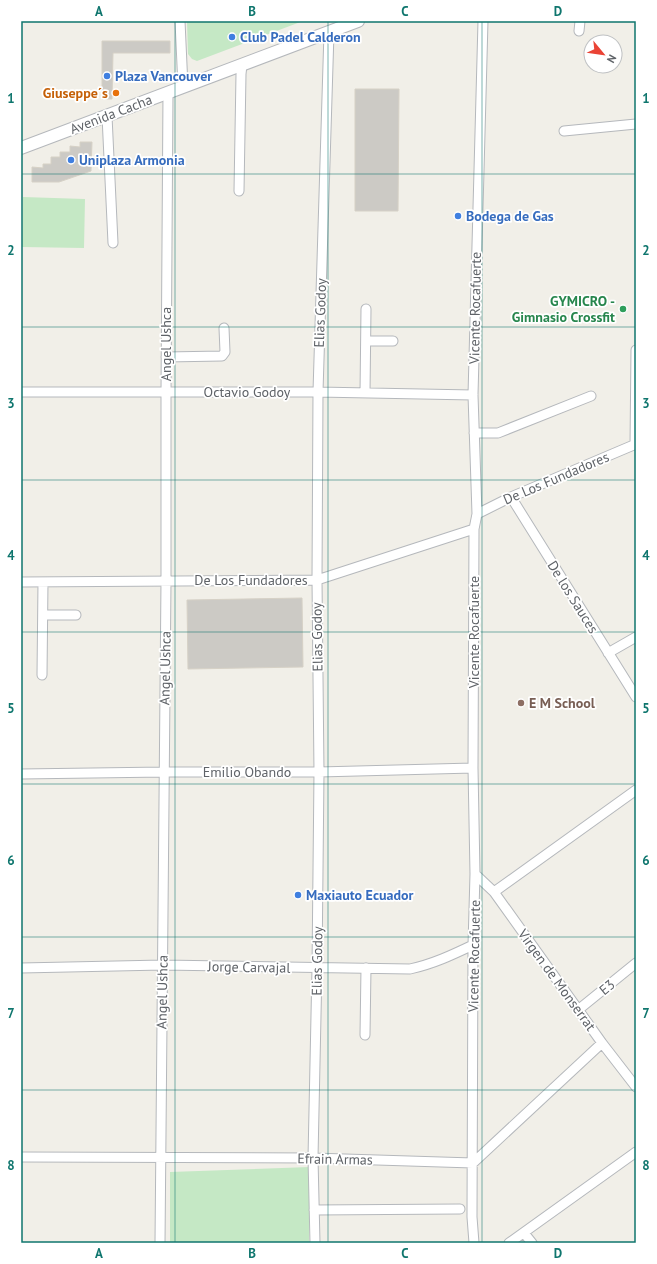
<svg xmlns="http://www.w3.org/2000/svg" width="657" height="1264" font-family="'PT Sans',sans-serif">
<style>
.green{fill:#c5e8c5}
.building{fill:#cccac5;stroke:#d6d1c6}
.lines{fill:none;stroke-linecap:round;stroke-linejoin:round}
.minor-casing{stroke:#b5b8bc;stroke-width:11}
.tertiary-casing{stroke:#b5b8bc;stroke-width:14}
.minor{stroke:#fff;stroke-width:9}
.tertiary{stroke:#fff;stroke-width:12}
.grid{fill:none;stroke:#0f766e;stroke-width:1;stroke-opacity:0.55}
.shop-dot{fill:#3f7fe0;stroke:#fff;stroke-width:1.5}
.food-dot{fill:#e8710a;stroke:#fff;stroke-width:1.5}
.leisure-dot{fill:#2e9e5b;stroke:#fff;stroke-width:1.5}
.education-dot{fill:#8d6e63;stroke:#fff;stroke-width:1.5}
.labels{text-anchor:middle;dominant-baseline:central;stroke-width:3.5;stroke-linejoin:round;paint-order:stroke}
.shop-label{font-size:14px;font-weight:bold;fill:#366cbe;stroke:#fff;text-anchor:start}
.food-label{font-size:14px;font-weight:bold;fill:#c56008;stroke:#fff;text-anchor:end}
.street-label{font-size:14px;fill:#5f6368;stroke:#fff}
.leisure-label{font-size:14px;font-weight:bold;fill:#27864d;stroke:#fff;text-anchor:end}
.education-label{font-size:14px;font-weight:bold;fill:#785e54;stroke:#fff;text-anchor:start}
.neatline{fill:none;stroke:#0f766e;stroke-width:1.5}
.grid-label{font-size:13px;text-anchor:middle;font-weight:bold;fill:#0f766e}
</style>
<rect width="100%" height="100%" fill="#f1efe8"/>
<path class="green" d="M187 21H303L197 61 192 59 188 54Z
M23 197 85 199 84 248 22 247Z
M310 1167 309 1243H170V1172Z"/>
<path class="building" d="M102 41H170V53H113L112 99H102Z
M355 89H399L398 211H355Z
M80 142H92L91 171 59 182H32V167L43 168V164H51V157H60V152H70V146L80 147Z
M302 598 303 667 188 669 187 600Z"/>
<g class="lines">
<g class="minor-casing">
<path id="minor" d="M180 21 183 87
M579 31 580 21
M107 116 113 243
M564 131 636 124
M239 191 241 74 242 65
M366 341H393
M166 357 222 356 225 352 224 328
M21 392H318L473 395
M365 393 366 309
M474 433H498L591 396
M635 445 636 350
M511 497 636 697
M477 514 511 497 636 444
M21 582 317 580 474 529
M43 615H76
M608 653 636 637
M42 675 43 582
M21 774 164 772H319L473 768
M475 874 494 892 602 1043 636 1087
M494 892 636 790
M21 968 163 965 410 969C433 964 452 955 473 945
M578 1010 636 963
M365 1035 366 968
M21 1157 313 1158 473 1163 602 1043
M314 1210 460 1209
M524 1233 532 1243
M160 1243 166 581V392L168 93
M315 1243 313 1158 317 968 319 772 317 580 318 392 329 32
M474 1243 472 1217 473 945 475 874 473 768 474 529 477 514 473 395 483 21
M509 1243 636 1152"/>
</g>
<g class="tertiary-casing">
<path id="tertiary" d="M21 148 358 21"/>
</g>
<use href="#minor" class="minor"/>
<use href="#tertiary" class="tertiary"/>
</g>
<path class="grid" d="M175 21V1243M328 21V1243M482 21V1243M21 174H636M21 327H636M21 480H636M21 632H636M21 784H636M21 937H636M21 1090H636"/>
<g class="shop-dot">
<circle cx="232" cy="37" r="4"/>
<circle cx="107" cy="76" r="4"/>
<circle cx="71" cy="160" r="4"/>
<circle cx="458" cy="216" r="4"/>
<circle cx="298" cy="895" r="4"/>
</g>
<circle class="food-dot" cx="116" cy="93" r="4"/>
<circle class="leisure-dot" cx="623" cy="309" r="4"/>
<circle class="education-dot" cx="521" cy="703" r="4"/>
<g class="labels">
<g class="shop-label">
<text x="240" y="37">Club Padel Calderon</text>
<text x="115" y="76">Plaza Vancouver</text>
<text x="79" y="160">Uniplaza Armonia</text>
<text x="466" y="216">Bodega de Gas</text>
<text x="306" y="895">Maxiauto Ecuador</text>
</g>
<g class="food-label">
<text x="108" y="93">Giuseppe´s</text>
</g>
<g class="street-label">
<text transform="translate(111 114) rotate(-21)">Avenida Cacha</text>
<text transform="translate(475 308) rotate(-89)">Vicente Rocafuerte</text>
<text transform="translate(320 313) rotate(-88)">Elias Godoy</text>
<text transform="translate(166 344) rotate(-90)">Angel Ushca</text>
<text x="247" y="392">Octavio Godoy</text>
<text transform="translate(556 478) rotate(-23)">De Los Fundadores</text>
<text x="251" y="580">De Los Fundadores</text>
<text transform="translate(573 597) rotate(58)">De los Sauces</text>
<text transform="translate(474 632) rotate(-90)">Vicente Rocafuerte</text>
<text transform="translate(317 637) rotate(-91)">Elias Godoy</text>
<text transform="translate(165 668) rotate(-89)">Angel Ushca</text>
<text x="247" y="772">Emilio Obando</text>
<text transform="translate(474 956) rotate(-89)">Vicente Rocafuerte</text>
<text transform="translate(317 961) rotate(-89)">Elias Godoy</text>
<text transform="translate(249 967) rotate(1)">Jorge Carvajal</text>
<text transform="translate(557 980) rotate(54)">Virgen de Monserrat</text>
<text transform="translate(607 987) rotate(-39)">E3</text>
<text transform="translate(162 992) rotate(-89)">Angel Ushca</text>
<text transform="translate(335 1159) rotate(1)">Efrain Armas</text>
</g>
<g class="leisure-label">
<text x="615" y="301">GYMICRO -<tspan x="615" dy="16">Gimnasio Crossfit</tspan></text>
</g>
<g class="education-label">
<text x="529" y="703">E M School</text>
</g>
</g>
<rect width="657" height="1264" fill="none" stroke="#ffffff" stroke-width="44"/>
<g transform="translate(603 54) rotate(119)"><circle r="19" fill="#ffffff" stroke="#bfc1c3"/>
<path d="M0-3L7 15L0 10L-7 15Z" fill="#ea4335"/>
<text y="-6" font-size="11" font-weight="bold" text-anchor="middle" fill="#5f6368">N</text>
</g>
<rect x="22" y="22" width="613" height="1220" class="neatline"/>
<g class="grid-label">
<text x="99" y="16">A</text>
<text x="252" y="16">B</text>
<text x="405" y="16">C</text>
<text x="558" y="16">D</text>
<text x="11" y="103">1</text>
<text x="646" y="103">1</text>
<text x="11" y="255">2</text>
<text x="646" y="255">2</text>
<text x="11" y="408">3</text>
<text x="646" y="408">3</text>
<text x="11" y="560">4</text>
<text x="646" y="560">4</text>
<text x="11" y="713">5</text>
<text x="646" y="713">5</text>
<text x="11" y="865">6</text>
<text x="646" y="865">6</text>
<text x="11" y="1018">7</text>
<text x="646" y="1018">7</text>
<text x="11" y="1170">8</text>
<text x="646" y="1170">8</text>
<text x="99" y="1258">A</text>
<text x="252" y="1258">B</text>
<text x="405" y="1258">C</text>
<text x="558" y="1258">D</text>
</g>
</svg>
